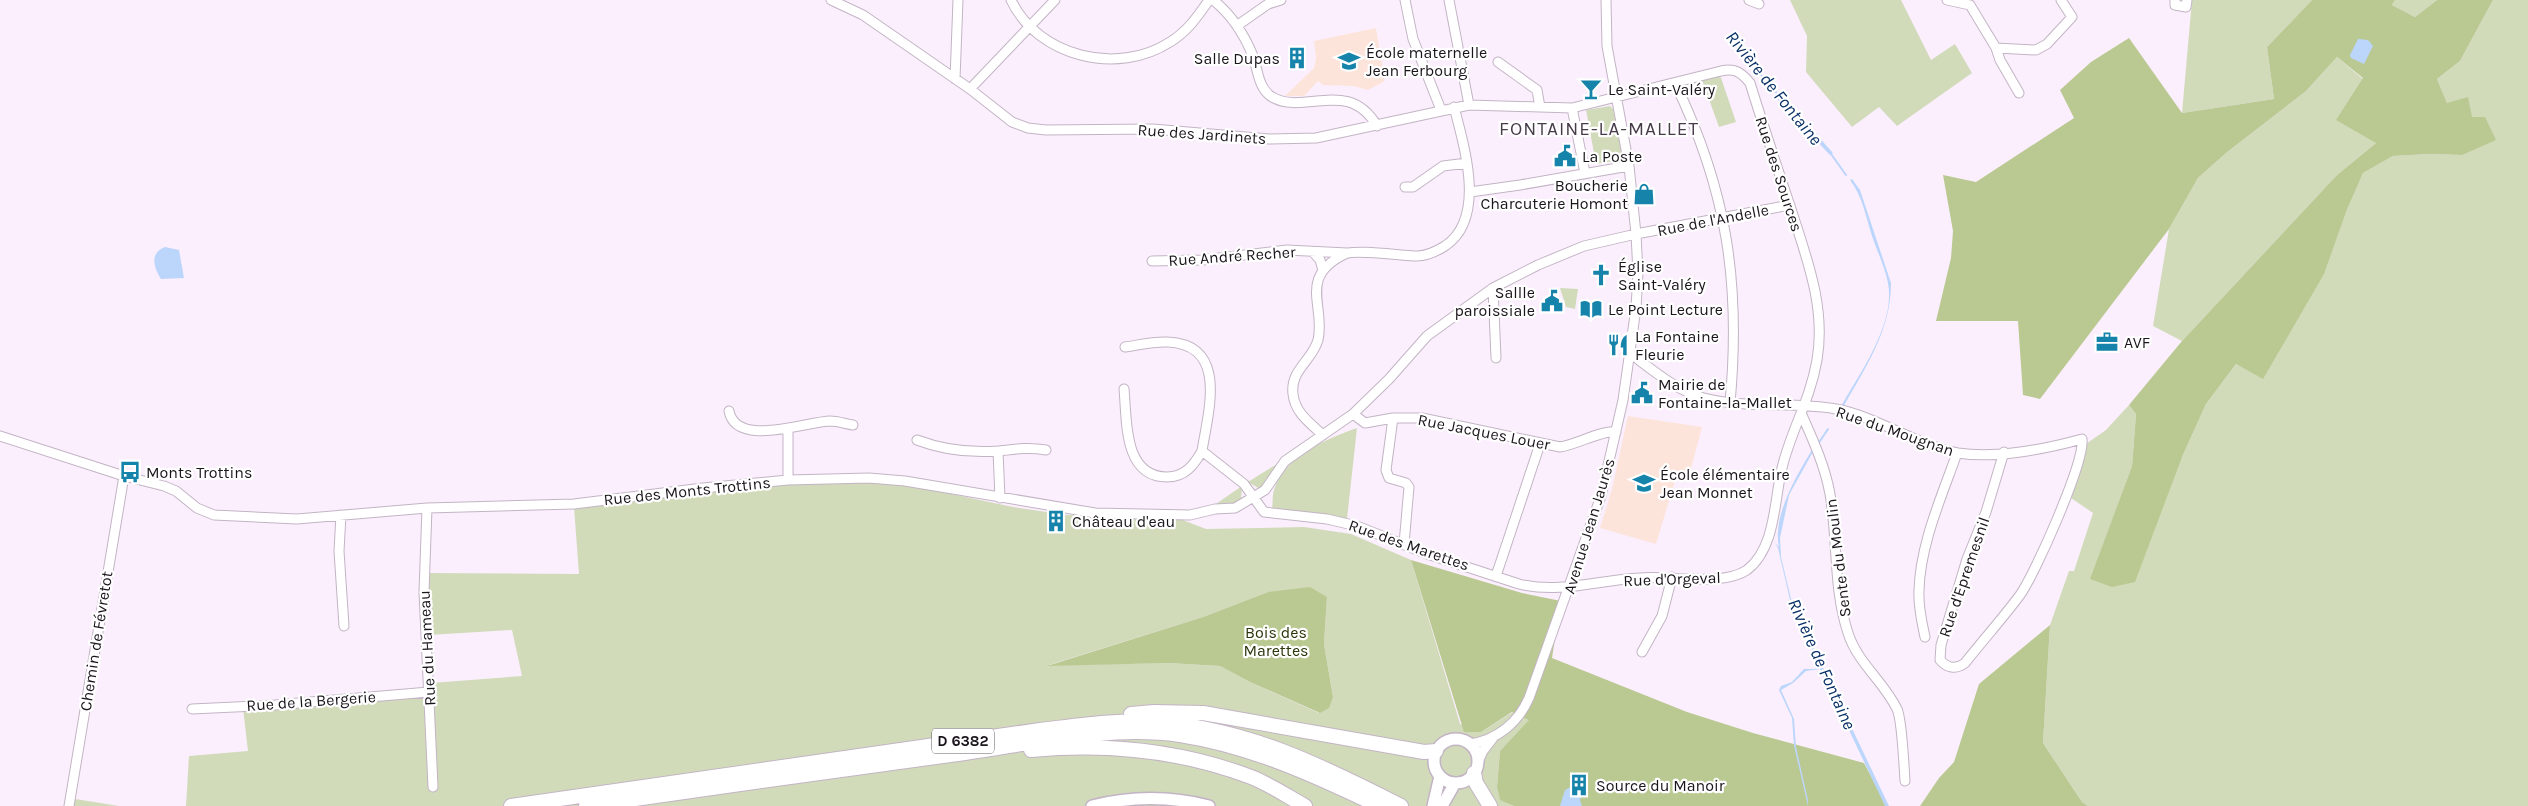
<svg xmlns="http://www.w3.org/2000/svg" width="2528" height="806" font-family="Karla,sans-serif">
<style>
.education{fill:#fde4db}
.green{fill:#d1dbba;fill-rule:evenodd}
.forest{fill:#bac992}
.water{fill:#bbd5fb}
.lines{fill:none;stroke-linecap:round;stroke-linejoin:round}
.stream{stroke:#bbd5fb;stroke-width:2}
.minor-casing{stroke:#c3b4c5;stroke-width:11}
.major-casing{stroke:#c3b4c5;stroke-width:14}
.highway-casing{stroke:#c3b4c5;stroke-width:16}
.minor{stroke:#fff;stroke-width:9}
.major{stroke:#fff;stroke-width:11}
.highway{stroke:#fff;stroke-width:14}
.labels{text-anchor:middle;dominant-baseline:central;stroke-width:4.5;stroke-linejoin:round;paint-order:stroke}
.shield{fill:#fff;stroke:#5f5b5f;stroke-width:1}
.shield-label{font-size:15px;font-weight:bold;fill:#1a151b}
.poi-label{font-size:16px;fill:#1a151b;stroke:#fff;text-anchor:start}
.street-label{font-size:16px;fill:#1a151b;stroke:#fff}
.park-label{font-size:16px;fill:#2d360c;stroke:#fff}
.water-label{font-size:18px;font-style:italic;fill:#083067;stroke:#fff}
.quarter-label{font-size:19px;letter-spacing:1px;fill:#483c4a;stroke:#fff}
</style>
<rect width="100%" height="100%" fill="#fbeffd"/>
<path class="education" d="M1376 28 1385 81 1368 90 1354 86 1323 85 1318 81 1304 96H1285L1314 68 1316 59 1314 41Z
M1628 416 1702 427 1689 476 1677 474 1656 544 1600 528 1612 489Z"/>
<path class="green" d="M1790 0H1901L1931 60 1955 44 1972 73 1897 126 1879 107 1852 127 1806 72 1807 36Z
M2192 0H2312L2267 47 2274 99 2182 113Z
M2395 0H2437L2415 17 2392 5Z
M2493 0H2528V806H2088L2082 802 2043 743 2050 625 2069 571H2074L2093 513 2071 498 2086 444 2106 430 2129 405 2136 414 2132 466 2091 578 2182 457 2206 404 2236 364 2263 378 2363 173 2393 156 2430 154 2462 155 2472 117 2447 103 2437 79 2460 61Z
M2337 57 2363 79 2376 143 2337 175 2182 341 2153 326 2169 229 2198 178 2226 153 2306 91Z
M1720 75 1736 122 1719 127 1702 80Z
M1610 106 1613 109 1622 155 1620 160 1596 164 1586 110Z
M1560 288 1578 289 1575 309 1566 307Z
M1357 428 1347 519 1272 510C1273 503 1272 494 1275 487 1287 454 1327 439 1357 428Z
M1277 464 1269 481 1260 489 1248 482Z
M871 481 904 484 1013 507 1067 515 1180 519 1206 529 1304 527 1351 534 1411 560 1460 724 1481 732 1513 712 1530 720 1500 751 1497 787 1500 799 1514 806H186L189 756 248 751 243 708 431 694V683L522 676 512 630 429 635 427 573 579 574 574 507C673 494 771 483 871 481ZM1268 592 1327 597 1324 644 1333 697 1319 713 1250 682 1220 666 1168 663 1049 665 1203 617Z
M1242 486 1241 499C1231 506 1224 506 1213 506Z
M75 799 119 806H74Z"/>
<path class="forest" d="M2312 0H2395L2392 5 2415 17 2437 0H2493L2460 61 2437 79 2447 103 2468 97 2472 117H2485L2496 140 2462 155 2430 154 2393 156 2363 173 2347 209 2324 274 2263 379 2236 364 2206 404 2182 457 2135 582 2112 587 2090 579 2132 466 2136 414 2129 405 2182 341 2337 175 2376 143 2336 120 2363 78 2337 57 2306 91 2226 153 2198 178 2169 229 2040 399 2023 395 2018 321H1936L1951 258 1953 231 1943 175 1976 182 2074 118 2060 90 2091 62 2129 38 2182 113 2274 99 2267 47Z
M1411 560 1522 593 1561 601 1552 658 1687 712 1753 733 1864 763 1887 806H1514L1500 800 1497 787 1500 751 1529 720 1512 712 1481 732H1464Z
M1310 587 1327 597 1324 644 1333 697 1329 708 1320 713 1250 682 1220 666 1168 663 1047 666 1203 617 1268 592Z
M2050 625 2043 743 2082 802 2088 806H1920L1939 778 1954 762 1979 684Z"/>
<path class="water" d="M2358 39 2368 40 2373 46 2364 64 2351 58 2350 55Z
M1781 95 1833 153 1830 155 1777 99Z
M1852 179 1860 190 1891 283C1891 331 1865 368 1842 409L1840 408C1859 374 1896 324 1888 283 1885 267 1877 251 1872 236 1866 217 1862 195 1850 180Z
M165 247 179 250 184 278 161 279C154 268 149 253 165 247Z
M1813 448 1814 450 1789 495 1780 538 1781 557 1792 603 1889 806H1885L1820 669 1806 671 1793 683 1781 690 1794 719 1796 747 1808 800V806L1794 746 1792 718 1779 690 1781 686 1792 682 1804 669H1815L1819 665 1791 604 1778 548 1775 543 1779 547C1772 516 1797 475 1813 448Z
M1577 779 1584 783 1580 800 1582 806H1560L1565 790 1574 785Z"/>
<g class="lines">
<path class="stream" d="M1745 56 1781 98
M1831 154 1846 175
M1818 444 1828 429"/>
<g class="minor-casing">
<path id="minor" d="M831 0 863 15 970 89 1012 122 1028 128 1046 130 1153 129 1269 139 1316 138 1469 105 1572 108 1721 71C1735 68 1741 72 1750 83 1763 125 1777 167 1791 209 1807 259 1826 308 1817 360 1810 401 1791 430 1782 468 1774 500 1776 548 1747 570 1722 587 1669 575 1639 578 1598 580 1560 594 1519 584L1427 554 1357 526 1327 519 1264 512 1244 484 1202 451C1208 412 1229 345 1168 342 1154 341 1139 345 1125 347
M1011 0C1038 57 1118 76 1170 42 1187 32 1198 16 1209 0
M1213 0C1232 15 1244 34 1253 56 1258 70 1258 88 1272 97 1305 116 1348 77 1377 126
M1405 0 1413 39 1441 110
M1449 0 1469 105
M1749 0 1759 4
M1947 0 1970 5 1996 48 2036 50 2047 44 2072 17 2061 0
M2175 0V5L2186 7 2187 0
M1238 25 1268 4 1281 0
M1996 48 2000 60 2019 93
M1498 62 1537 90 1540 107
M955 79 958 0
M1675 83C1727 190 1741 284 1730 403
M970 89 1055 0
M1572 108 1585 173
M1405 187H1413L1443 166 1467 163
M1470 192 1520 185 1629 166
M1313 252 1320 260 1323 270
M1152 261 1202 260 1287 250 1347 253
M1493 288 1496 358
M1630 356 1635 357C1656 373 1678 391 1704 398 1746 409 1793 401 1836 409 1878 417 1916 445 1958 453 1995 459 2046 449 2082 439 2085 462 2035 574 2020 595 2003 618 1983 640 1965 663 1956 670 1947 668 1940 660L1941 645 1967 559 1986 512 2004 452
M1124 389C1127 420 1123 477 1167 477 1185 477 1194 465 1202 451
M729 411C736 448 805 422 830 421 838 421 846 424 853 425
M1353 414 1365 423 1393 418H1422L1560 447C1576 445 1604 429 1616 432
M1802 415C1813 440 1825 466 1830 494 1838 540 1833 588 1848 633 1857 662 1884 682 1897 709 1902 719 1904 766 1905 781
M1393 418 1386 470 1389 478 1406 483 1409 487 1404 544
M788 428V480
M1323 435C1310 423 1295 413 1293 394 1290 370 1312 361 1318 340 1326 307 1297 277 1345 254 1355 249 1403 256 1417 256 1427 256 1437 251 1445 246 1487 218 1464 146 1454 107
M0 436 124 476 164 486 176 491 197 508 214 515 297 519 427 508 574 504 703 488 788 480 869 478 905 481 1095 513 1190 515 1215 509 1235 508 1265 490 1285 461 1353 414 1389 379 1427 336 1493 288 1538 265 1584 246 1636 234 1790 205
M917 440C943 450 970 453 998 451 1015 449 1029 447 1046 450
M998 451 1000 498
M427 508 424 592 433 787
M341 515 339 551 344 626
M1496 576 1540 444
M1925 637C1922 622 1918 607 1919 591 1920 544 1942 496 1957 453
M1642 652 1662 616 1672 577
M192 709 275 705 429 692
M1470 744C1497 740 1518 723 1529 698L1601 496 1623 400 1636 308 1638 273 1636 234 1629 166 1607 46 1606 0
M1478 762 1483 751 1493 738
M69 806 124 476"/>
</g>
<g class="major-casing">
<path id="major" d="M1434 761a22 22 0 1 1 44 0a22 22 0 1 1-44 0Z
M1092 806C1132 796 1170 796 1209 806
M1433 806 1440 776
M1442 806 1455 783"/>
</g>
<g class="highway-casing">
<path id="highway" d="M1131 714 1154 712 1203 713 1424 752 1436 751
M1031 750C1106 743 1180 750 1251 777 1269 784 1287 796 1305 806
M1474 773 1476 783 1490 806
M511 806 1040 730C1076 726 1113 720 1150 722 1242 726 1321 765 1401 806
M586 806C712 788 839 770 965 753 1036 743 1108 725 1180 735 1251 746 1314 775 1379 806"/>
</g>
<use href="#minor" class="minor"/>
<use href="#major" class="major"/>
<use href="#highway" class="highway"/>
</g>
<defs>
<g id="building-bare" transform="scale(1.725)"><path d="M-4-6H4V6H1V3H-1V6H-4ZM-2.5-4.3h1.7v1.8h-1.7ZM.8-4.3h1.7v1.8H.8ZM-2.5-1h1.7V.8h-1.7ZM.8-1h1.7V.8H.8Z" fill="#1683ab" stroke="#fff" stroke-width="2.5" paint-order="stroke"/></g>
<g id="school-bare" transform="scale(1.725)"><path d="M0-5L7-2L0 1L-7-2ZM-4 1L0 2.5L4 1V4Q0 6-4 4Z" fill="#1683ab" stroke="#fff" stroke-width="2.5" paint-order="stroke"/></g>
<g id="bar-bare" transform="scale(1.725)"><path d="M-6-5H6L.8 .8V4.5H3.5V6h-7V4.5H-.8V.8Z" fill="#1683ab" stroke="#fff" stroke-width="2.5" paint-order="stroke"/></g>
<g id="civic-bare" transform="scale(1.725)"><path d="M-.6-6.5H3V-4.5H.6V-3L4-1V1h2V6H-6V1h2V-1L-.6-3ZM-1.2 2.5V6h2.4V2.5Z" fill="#1683ab" stroke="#fff" stroke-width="2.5" paint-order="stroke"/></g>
<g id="shop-bare" transform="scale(1.725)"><path d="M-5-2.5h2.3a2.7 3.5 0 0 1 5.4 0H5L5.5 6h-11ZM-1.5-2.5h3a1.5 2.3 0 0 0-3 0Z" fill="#1683ab" stroke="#fff" stroke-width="2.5" paint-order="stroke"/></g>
<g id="church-bare" transform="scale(1.725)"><path d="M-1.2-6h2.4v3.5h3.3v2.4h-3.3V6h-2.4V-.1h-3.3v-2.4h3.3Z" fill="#1683ab" stroke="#fff" stroke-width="2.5" paint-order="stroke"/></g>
<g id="library-bare" transform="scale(1.725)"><path d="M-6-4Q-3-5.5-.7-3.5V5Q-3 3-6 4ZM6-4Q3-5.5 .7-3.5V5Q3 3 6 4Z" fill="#1683ab" stroke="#fff" stroke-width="2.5" paint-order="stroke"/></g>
<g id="office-bare" transform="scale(1.725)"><path d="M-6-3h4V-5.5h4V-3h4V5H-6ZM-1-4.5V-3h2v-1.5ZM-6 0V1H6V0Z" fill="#1683ab" stroke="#fff" stroke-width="2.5" paint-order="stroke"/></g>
<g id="restaurant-bare" transform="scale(1.725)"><path d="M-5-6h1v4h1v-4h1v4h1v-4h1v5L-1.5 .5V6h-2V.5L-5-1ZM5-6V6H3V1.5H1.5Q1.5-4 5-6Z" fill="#1683ab" stroke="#fff" stroke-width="2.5" paint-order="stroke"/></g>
<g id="bus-bare" transform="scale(1.725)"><path d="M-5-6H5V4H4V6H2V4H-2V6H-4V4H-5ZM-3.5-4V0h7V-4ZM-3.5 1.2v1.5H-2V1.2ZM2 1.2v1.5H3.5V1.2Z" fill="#1683ab" stroke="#fff" stroke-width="2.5" paint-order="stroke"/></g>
</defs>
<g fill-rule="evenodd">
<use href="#building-bare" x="1297" y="58"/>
<use href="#school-bare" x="1349" y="61"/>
<use href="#bar-bare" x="1591" y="89"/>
<use href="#civic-bare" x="1565" y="156"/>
<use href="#shop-bare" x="1644" y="194"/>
<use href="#church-bare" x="1601" y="275"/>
<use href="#civic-bare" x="1552" y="301"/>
<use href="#library-bare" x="1591" y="309"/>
<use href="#office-bare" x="2107" y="342"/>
<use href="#restaurant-bare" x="1618" y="345"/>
<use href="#civic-bare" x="1642" y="393"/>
<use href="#bus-bare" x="130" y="472"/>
<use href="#school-bare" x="1644" y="483"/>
<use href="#building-bare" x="1056" y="521"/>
<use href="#building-bare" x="1579" y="785"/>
</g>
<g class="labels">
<rect class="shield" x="932" y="728.5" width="62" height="25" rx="4"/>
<g class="shield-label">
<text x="963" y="741">D 6382</text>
</g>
<g class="poi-label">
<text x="1366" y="52">École maternelle<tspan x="1366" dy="18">Jean Ferbourg</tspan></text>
<text x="1280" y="58" text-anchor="end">Salle Dupas</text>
<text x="1608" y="89">Le Saint-Valéry</text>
<text x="1582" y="156">La Poste</text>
<text x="1628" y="185" text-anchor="end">Boucherie<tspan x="1628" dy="18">Charcuterie Homont</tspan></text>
<text x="1618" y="266">Église<tspan x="1618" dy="18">Saint-Valéry</tspan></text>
<text x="1535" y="292" text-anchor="end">Sallle<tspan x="1535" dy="18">paroissiale</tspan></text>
<text x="1608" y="309">Le Point Lecture</text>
<text x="1635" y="336">La Fontaine<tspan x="1635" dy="18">Fleurie</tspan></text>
<text x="2124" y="342">AVF</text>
<text x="1658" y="384">Mairie de<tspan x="1658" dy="18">Fontaine-la-Mallet</tspan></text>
<text x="146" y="472">Monts Trottins</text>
<text x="1660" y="474">École élémentaire<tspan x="1660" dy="18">Jean Monnet</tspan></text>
<text x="1072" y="521">Château d'eau</text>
<text x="1596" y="785">Source du Manoir</text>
</g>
<g class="street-label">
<text transform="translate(1202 134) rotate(4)">Rue des Jardinets</text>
<text transform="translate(1779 174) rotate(72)">Rue des Sources</text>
<text transform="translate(1713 220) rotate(-11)">Rue de l'Andelle</text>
<text transform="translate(1232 256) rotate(-4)">Rue André Recher</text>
<text transform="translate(1895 431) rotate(19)">Rue du Mougnan</text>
<text transform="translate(1484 432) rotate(11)">Rue Jacques Louer</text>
<text transform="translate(687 491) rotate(-6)">Rue des Monts Trottins</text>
<text transform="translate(1589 526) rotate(-73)">Avenue Jean Jaurès</text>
<text transform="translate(1409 545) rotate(19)">Rue des Marettes</text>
<text transform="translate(1838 558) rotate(-97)">Sente du Moulin</text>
<text transform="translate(1964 577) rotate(-71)">Rue d'Epremesnil</text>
<text transform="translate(1672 579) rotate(-2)">Rue d'Orgeval</text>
<text transform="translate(96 641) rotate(-81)">Chemin de Févretot</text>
<text transform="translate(427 648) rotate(-93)">Rue du Hameau</text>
<text transform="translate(311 701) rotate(-4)">Rue de la Bergerie</text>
</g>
<g class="park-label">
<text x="1276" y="632">Bois des<tspan x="1276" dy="18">Marettes</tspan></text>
</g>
<g class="water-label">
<text transform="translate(1774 88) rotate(51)">Rivière de Fontaine</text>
<text transform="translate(1822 664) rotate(66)">Rivière de Fontaine</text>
</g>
<g class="quarter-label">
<text x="1599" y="129">FONTAINE-LA-MALLET</text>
</g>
</g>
</svg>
